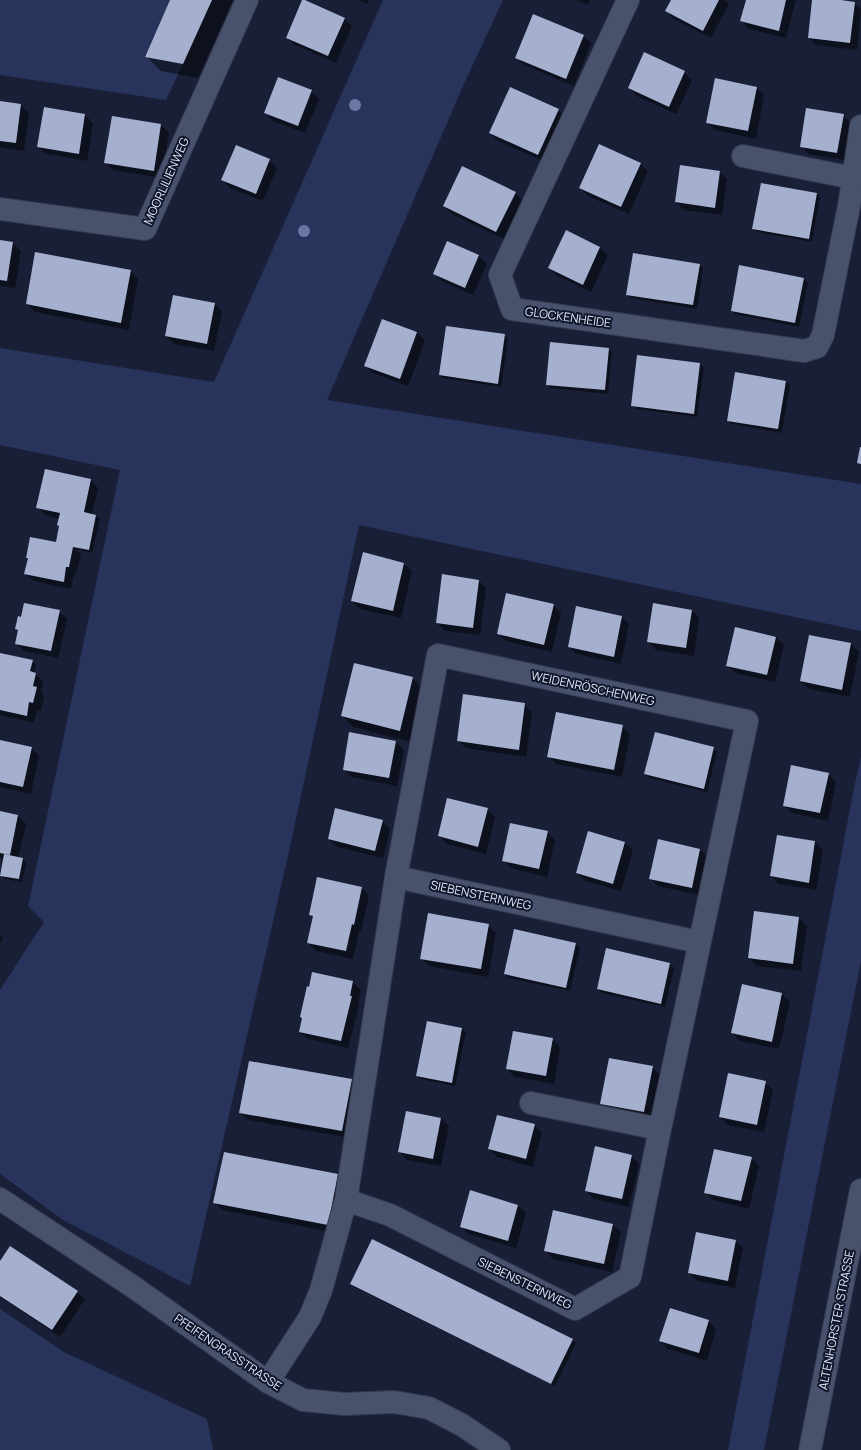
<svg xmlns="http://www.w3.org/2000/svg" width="861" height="1450" font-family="Manrope,sans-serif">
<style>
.green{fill:#29345c}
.shadow{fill:#0007}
.building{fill:#a5afce}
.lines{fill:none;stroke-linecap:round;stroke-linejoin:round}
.minor-casing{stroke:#35394d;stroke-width:24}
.minor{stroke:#49526d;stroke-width:22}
.tree{fill:#6a78a4}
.labels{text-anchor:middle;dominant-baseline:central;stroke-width:4;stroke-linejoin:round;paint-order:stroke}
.street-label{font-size:12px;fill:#e1e7f7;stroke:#10162c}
</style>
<rect width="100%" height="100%" fill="#191f37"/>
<path class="green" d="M0 0H170L145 56 183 64 166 100 0 75Z
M383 0H503L463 86 327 400 861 484V631L359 525 290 847 190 1286 63 1220 0 1174V990L44 922 28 906 120 470 0 445V348L214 382Z
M861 757V961L764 1450H728L854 788Z
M0 1309 64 1352 207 1419 213 1450H0Z"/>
<path class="shadow" d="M171 0H233L198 78 161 71 146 56Z
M359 0H369L367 4Z
M576 0H590L588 5Z
M672 0H725L729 4 711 38 674 19 666 11Z
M747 0H796L786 38 749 29 742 21Z
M813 0H833L854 3 861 9 857 50 816 45 809 38Z
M344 19 352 26 336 63 295 45 287 38Z
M583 36 591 43 574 86 524 65 516 57Z
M684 72 692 80 676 114 637 96 629 88Z
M756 88 764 95 756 139 715 130 707 123Z
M311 91 319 99 305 133 273 121 265 113Z
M0 102 21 105 29 113 24 151 0 147Z
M44 108 85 115 93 123 87 161 46 154 38 147Z
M558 110 566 118 546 162 498 141 491 133Z
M843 115 851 123 845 160 808 154 801 146Z
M161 125 169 133 161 178 113 170 106 163Z
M269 160 277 168 263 201 230 188 223 180Z
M640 164 648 171 629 214 588 196 580 188Z
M719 171 727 179 722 215 683 210 676 202Z
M515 193 523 201 504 239 452 214 444 206Z
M816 193 820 197 812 242 757 232 753 228Z
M0 241 13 243 21 251 15 288 0 286Z
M447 242 479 256 487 264 473 295 442 281 434 273Z
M600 248 608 255 591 292 557 276 549 268Z
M699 264 703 268 697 309 631 298 627 294Z
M740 267 804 279 808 283 799 327 735 314 732 310Z
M131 271 138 279 129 330 35 312 27 304Z
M214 303 222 311 214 351 174 344 166 336Z
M382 320 417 333 425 341 408 386 373 373 365 365Z
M504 335 508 339 501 387 443 378 440 375Z
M608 349 612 353 608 394 550 388 547 384Z
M700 364 704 368 697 417 636 409 632 405Z
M786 382 790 385 782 433 732 424 728 421Z
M90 480 98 488 92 515 96 516 100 519 92 553 75 549 81 555 76 574H74L71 589 33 581 25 573 28 559 27 557 59 544 60 519 45 515 37 507Z
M363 554 404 564 412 571 401 618 360 609 352 601Z
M478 580 486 588 480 635 445 631 437 623Z
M553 605 561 613 552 652 506 641 498 634Z
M692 610 699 618 694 656 656 650 648 642Z
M59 611 67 619 58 658 24 651 16 643 19 631 16 629Z
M621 617 629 624 621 664 577 654 569 647Z
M810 636 851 644 859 652 850 697 809 689 801 681Z
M776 637 784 645 775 682 735 673 727 665Z
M0 654 32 661 36 664 34 673 43 681 41 692 44 696 41 711 37 710 34 723 0 715Z
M412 678 424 690 411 742 353 727 342 716Z
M524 704 532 712 526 757 466 748 458 740Z
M622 726 630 734 622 777 556 764 548 756Z
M0 741 31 748 39 756 31 794 0 787Z
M396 742 404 750 397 786 351 777 344 769Z
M713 748 717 752 707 792 649 778 645 774Z
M828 774 836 782 828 821 792 813 784 805Z
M487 809 495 817 486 854 447 844 439 836Z
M0 812 18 816 26 824 18 858 22 859 26 863 22 882 4 879 1 875 4 859 0 858Z
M382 821 390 829 383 858 337 847 329 839Z
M547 832 555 840 547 877 511 868 503 860Z
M778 836 815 842 823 850 816 890 779 884 771 876Z
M625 843 633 850 621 891 585 881 577 873Z
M700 850 708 857 699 895 658 886 650 878Z
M361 887 369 895 361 932 359 931 353 959 316 951 308 943 313 918 310 915Z
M799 918 807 926 801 971 757 966 749 958Z
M488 925 496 933 488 977 429 966 421 958Z
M515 931 576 944 580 948 570 991 509 978 505 974Z
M0 935 3 938 0 943Z
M607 949 670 964 674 968 665 1007 602 993 598 989Z
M313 973 353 982 361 990 358 1004 359 1005 348 1048 308 1039 300 1032Z
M743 985 782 994 790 1002 779 1049 740 1041 732 1033Z
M428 1022 462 1029 466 1032 455 1086 421 1079 417 1076Z
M552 1039 560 1047 554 1084 515 1077 507 1069Z
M652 1067 660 1075 652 1119 609 1111 601 1103Z
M351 1080 359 1087 350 1138 248 1120 240 1113Z
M765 1082 773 1090 764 1132 728 1125 720 1117Z
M441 1118 449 1126 441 1166 407 1160 399 1152Z
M534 1125 542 1133 533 1167 497 1157 489 1149Z
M225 1153 338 1175 346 1183 335 1233 222 1210 215 1202Z
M631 1156 639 1164 629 1207 594 1199 586 1191Z
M751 1158 759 1166 749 1209 713 1200 705 1192Z
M471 1191 518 1205 526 1213 516 1248 469 1234 461 1226Z
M554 1212 613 1225 621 1232 612 1272 553 1259 545 1251Z
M735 1241 743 1248 735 1288 697 1281 689 1273Z
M0 1263 77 1292 85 1299 60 1337 0 1297Z
M351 1283 572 1339 576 1343 555 1386 354 1287Z
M709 1321 716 1329 707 1361 668 1349 661 1341Z"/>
<path class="building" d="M170 0H212L183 64 145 57Z
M302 0H305L345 18 328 56 286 38Z
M671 0H719L703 31 665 11Z
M746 0H786L779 31 740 21Z
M812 0H841L855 2 850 43 808 38Z
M533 14 584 35 566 79 515 58Z
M644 52 685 71 669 107 628 88Z
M278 77 312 90 298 126 264 113Z
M715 78 757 87 748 131 706 123Z
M510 87 559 109 538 155 489 133Z
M0 101 21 104 16 143 0 141Z
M44 107 85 114 79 154 37 147Z
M806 108 844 114 837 153 800 147Z
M112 116 161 124 154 171 104 163Z
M599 144 641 163 621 207 579 188Z
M236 145 270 159 256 194 221 180Z
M680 165 720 171 715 208 675 202Z
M462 166 516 192 496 232 443 206Z
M761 183 817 193 809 239 752 229Z
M566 230 600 247 583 285 548 268Z
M0 240 13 242 7 281 0 280Z
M447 241 479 255 465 288 433 274Z
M35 252 131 270 121 323 26 304Z
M633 253 700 264 693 305 626 295Z
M739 265 804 278 795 323 731 311Z
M173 295 215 303 207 344 165 336Z
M382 319 417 332 400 379 364 366Z
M446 326 505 334 498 384 439 375Z
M550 342 609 348 605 390 546 385Z
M637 355 700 363 694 414 631 406Z
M735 372 786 381 778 429 727 421Z
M860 447H861V464L857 463Z
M45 469 91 479 84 512 96 515 89 550 73 547 69 567H66L64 582 24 574 28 558H26L30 537 56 542 59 526 57 525 60 513 36 508Z
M363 552 404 563 393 611 351 601Z
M442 574 479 580 473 628 436 623Z
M506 593 554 604 544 645 497 634Z
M24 603 60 610 51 651 15 644 18 630 15 629 18 616 21 617Z
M653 603 692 610 686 648 647 642Z
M576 606 622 616 614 657 568 647Z
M735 627 776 637 767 675 726 666Z
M809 635 851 643 842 690 800 681Z
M0 653 33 660 30 671 36 673 33 686 37 687 33 703 29 702 27 716 0 710Z
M354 663 413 677 400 731 341 716Z
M463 694 525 703 519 750 457 741Z
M556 712 623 725 614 770 547 757Z
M349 732 396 741 389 778 343 770Z
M655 732 714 747 704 789 644 774Z
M0 740 32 747 23 787 0 782Z
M791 765 829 773 820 813 783 806Z
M447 798 488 808 478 847 438 836Z
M335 808 383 820 375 851 328 839Z
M0 811 18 815 10 855 0 853Z
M510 823 548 831 539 869 502 861Z
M588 831 625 842 613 884 576 873Z
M777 835 815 841 809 883 770 876Z
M658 839 700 849 692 888 649 879Z
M4 854 23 858 19 879 0 876Z
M317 877 362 887 354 925 352 924 346 951 307 943 313 916 309 915Z
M754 911 799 917 793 964 748 958Z
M428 913 489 924 481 969 420 959Z
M514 929 576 943 566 988 504 974Z
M606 948 670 963 661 1004 597 989Z
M312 972 353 981 350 996H352L341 1041 299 1032 302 1018 300 1017 307 986 309 987Z
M742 984 782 993 772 1042 731 1033Z
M427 1021 462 1028 452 1083 416 1076Z
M513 1031 553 1038 546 1076 506 1069Z
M609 1058 653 1066 644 1112 600 1104Z
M249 1061 352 1079 342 1131 239 1113Z
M728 1073 766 1081 757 1125 719 1117Z
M406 1111 441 1118 433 1159 398 1152Z
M497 1115 535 1124 526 1159 488 1149Z
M595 1146 632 1155 622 1199 585 1191Z
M714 1149 752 1157 741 1201 704 1193Z
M224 1152 338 1174 328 1225 213 1203Z
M470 1190 518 1205 508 1241 460 1227Z
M553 1210 613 1224 604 1264 544 1251Z
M696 1232 736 1240 728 1281 688 1273Z
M372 1239 573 1339 551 1384 350 1284Z
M10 1246 78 1291 52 1330 0 1296V1261Z
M670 1308 709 1320 699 1353 659 1341Z"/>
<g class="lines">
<g class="minor-casing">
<path id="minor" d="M628 0 500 275 512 309 804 351 817 347 823 335 849 206 861 126
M743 156 853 178
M0 209 145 229 247 0
M396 877 699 942
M531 1103 660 1129
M0 1199 132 1286 268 1382 303 1400 344 1404 394 1402 429 1408 462 1425 499 1450
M268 1382 310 1317 321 1290 346 1200 396 877 438 655 747 721 660 1129 630 1277 575 1309 390 1215 346 1200
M810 1450 861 1190"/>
</g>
<use href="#minor" class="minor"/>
</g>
<g class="tree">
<circle cx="355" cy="105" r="6"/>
<circle cx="304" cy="231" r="6"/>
</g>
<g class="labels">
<g class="street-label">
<text transform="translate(166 181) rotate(-66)">MOORLILIENWEG</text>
<text transform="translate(568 317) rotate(8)">GLOCKENHEIDE</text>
<text transform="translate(593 688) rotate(12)">WEIDENRÖSCHENWEG</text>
<text transform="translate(481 895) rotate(12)">SIEBENSTERNWEG</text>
<text transform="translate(525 1283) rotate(26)">SIEBENSTERNWEG</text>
<text transform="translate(836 1320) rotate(-79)">ALTENHORSTER STRASSE</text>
<text transform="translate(228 1352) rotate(34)">PFEIFENGRASSTRASSE</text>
</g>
</g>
</svg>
